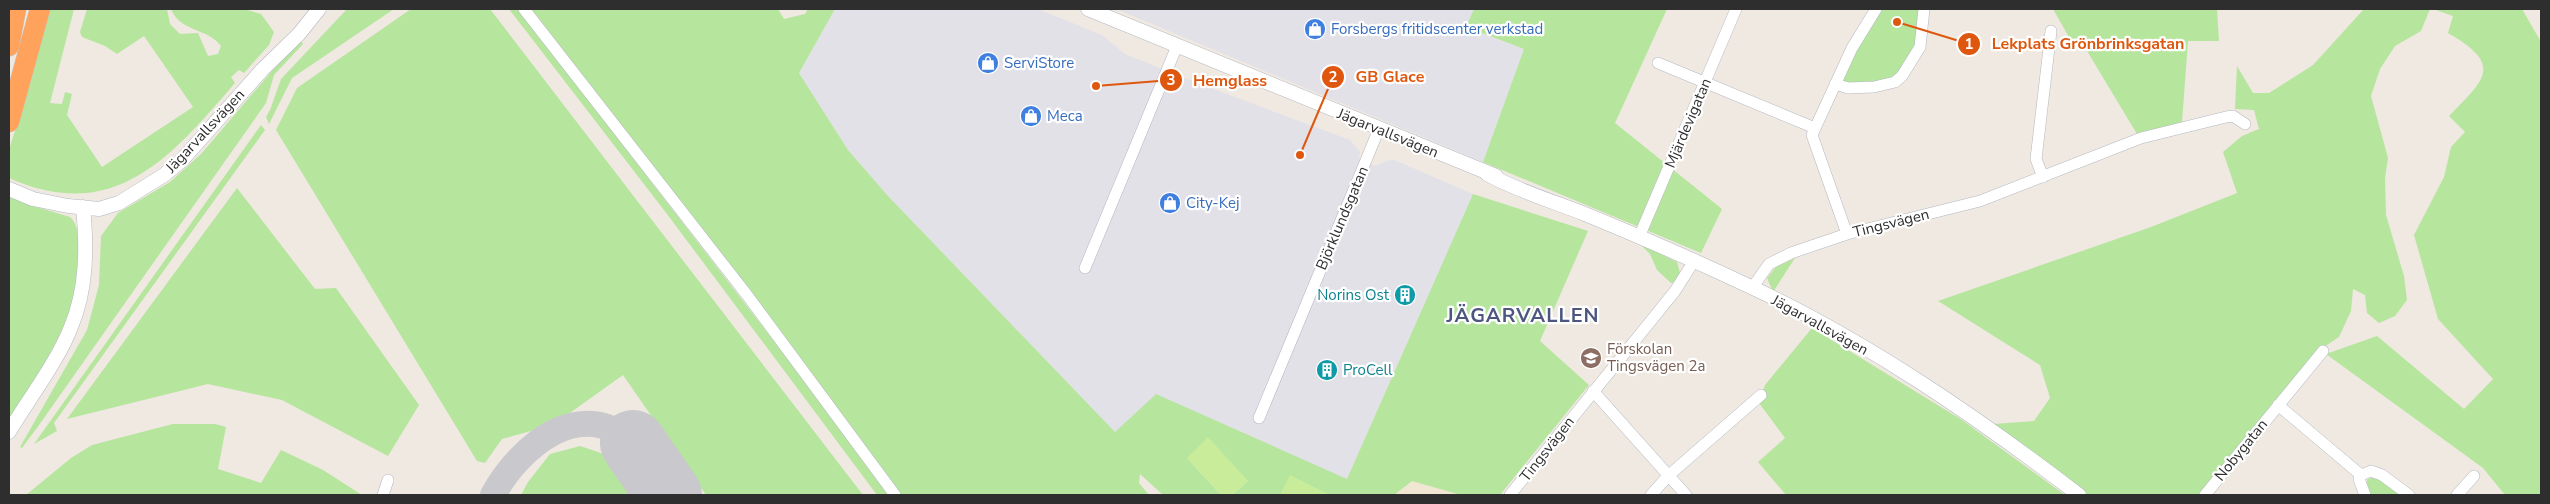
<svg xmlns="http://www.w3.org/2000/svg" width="2550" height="504" font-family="'Nunito Sans',sans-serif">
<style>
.industrial{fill:#e3e1e8}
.education{fill:#f0e6d1}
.green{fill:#b6e59e}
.pitch{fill:#c9ec9a}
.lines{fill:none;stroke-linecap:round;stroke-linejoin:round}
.taxiway{stroke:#c9c8cc;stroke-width:26}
.runway{stroke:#c9c8cc;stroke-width:66}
.minor-casing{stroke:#b4b7c1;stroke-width:12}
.tertiary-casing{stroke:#b4b7c1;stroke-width:15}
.motorway-casing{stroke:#c9c9c9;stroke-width:21}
.minor{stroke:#fff;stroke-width:11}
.tertiary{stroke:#fff;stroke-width:14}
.motorway{stroke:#ffa35c;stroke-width:20}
.labels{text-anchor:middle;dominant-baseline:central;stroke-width:4.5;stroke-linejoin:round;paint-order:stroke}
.shop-label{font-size:15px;fill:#366cbe;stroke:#fff;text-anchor:start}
.street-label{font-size:15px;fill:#2e2e2e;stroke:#fff}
.culture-label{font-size:15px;fill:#0d838f;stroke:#fff;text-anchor:end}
.education-label{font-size:15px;fill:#785e54;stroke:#fff;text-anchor:start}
.district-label{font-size:20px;font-weight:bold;letter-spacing:1px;fill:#4d5680;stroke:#fff}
.leader{fill:none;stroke:#df570e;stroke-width:2}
.callout-dot{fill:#df570e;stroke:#fff;stroke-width:2}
.mark-label{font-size:15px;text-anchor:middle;font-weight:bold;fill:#fff}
.callout-label{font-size:16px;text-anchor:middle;font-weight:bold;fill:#df570e;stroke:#fff;stroke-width:4.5;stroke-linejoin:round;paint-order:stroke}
</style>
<rect width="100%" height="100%" fill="#efe9e1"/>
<path class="industrial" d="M835 9H1038L1102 35 1125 54 1192 81 1350 140 1360 152 1359 158 1374 166 1392 159 1473 194 1347 479 1115 432 888 196 848 150 799 73Z
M1116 9H1474L1466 28 1524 49 1483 162Z"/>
<path class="education" d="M1412 481 1461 495H1394Z"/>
<path class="green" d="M49 9H74L50 103 62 104 65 92 72 94 67 115 102 167 193 107 144 36 117 54 105 46 82 37 80 32 87 9H167L170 24 180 34 198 33 208 56 218 54 221 46C208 28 180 32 171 9H244L261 14 274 32 269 45 244 73 239 70 231 77 235 83C171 157 115 225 9 178V150L33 72Z
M347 9H394L292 78 269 124 266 117 270 110 281 79Z
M411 9H490L863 495H706L623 375 553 425 502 439 485 463 477 461 276 130 297 88Z
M509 9H518L850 440 890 495H877L667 214Z
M531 9H778L784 19 805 14 808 9H835L799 73 848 150 888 196 1115 432 1156 394 1347 479 1473 194 1588 231 1540 341 1589 385 1500 495H1461L1412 481 1394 495H1232L1248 481 1187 458 1221 495H1163L1140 474 1139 483 1149 495H899Z
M1474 9H1667L1615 123 1722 209 1701 253 1483 162 1524 49 1466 27Z
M1882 9H1919L1917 42 1896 76 1884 81 1843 83V78L1871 21Z
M2053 9H2217L2219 41H2188L2182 122 2137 134 2081 41 2074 46Z
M2364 9H2430L2421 31 2395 46 2380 69 2371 96 2388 158 2385 178 2386 215 2404 276 2407 300 2395 316 2379 323 2367 313 2365 295 2353 289 2351 311 2339 337 2318 351 2199 495H2086L1994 424 2034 421 2050 398 2040 365 1938 301 2151 227 2237 193 2223 152 2242 136 2259 129 2254 110 2235 109 2237 66 2253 93H2269L2313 65Z
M2433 9H2522L2541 42V495H2505L2483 468 2326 354 2377 336 2464 409 2493 379 2438 319 2414 235 2444 177 2451 147 2465 132 2449 116C2485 79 2504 65 2448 33L2453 16Z
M300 38 303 44 274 75 266 103 39 425 22 448 20 447 87 330 99 285 101 236 118 213 170 182 201 154Z
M261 125 265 130 54 423 57 431 34 444Z
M237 188 315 289 336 288 419 405 388 456 282 400 208 384 67 419Z
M9 195 30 205 70 217C78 225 78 234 79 245 85 314 40 366 9 423Z
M1640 244 1677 262 1680 273 1675 282 1671 283 1657 270 1650 254Z
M1795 258 1773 292 1767 278 1776 267Z
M1812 328 1962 420 2065 495H1786L1758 462 1785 438 1759 403 1765 385Z
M173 424H215L226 427 218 469 261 483 281 450 323 470 362 495H26L71 458 92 445Z
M580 446 604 454 634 495H521L528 482 550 454Z
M2374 477 2403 495H2370L2365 484 2368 479Z"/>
<path class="pitch" d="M1208 437 1248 481 1232 495H1221L1187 458Z
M1290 475 1330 495H1280Z"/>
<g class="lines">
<path class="taxiway" d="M493 495C520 446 580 395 633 443"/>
<path class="runway" d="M633 443 669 495"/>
<g class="minor-casing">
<path id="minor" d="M524 9 747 295 895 495
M1658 63 1815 128
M1835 84 1848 88 1874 87 1895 82 1902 76 1920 47 1924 9
M2043 177 2036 159 2051 31
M1847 234 1812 135 1852 48 1876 9
M1639 237 1736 9
M1085 268 1177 46
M1752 288 1769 264 1791 253 1847 234 1980 201 2141 138 2226 117 2233 116 2245 124
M1593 391 1686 495
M2278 405 2361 475
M1259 418 1379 129
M383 495 388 480
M1510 495 1675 291 1694 261
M1651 495 1668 476 1761 395
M2205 495 2323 351
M2365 495 2359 479 2361 475 2371 471 2382 475 2409 495
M2457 495 2474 476"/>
</g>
<g class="tertiary-casing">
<path id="tertiary" d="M1088 9 1496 176
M1487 174C1518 191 1552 201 1585 214 1641 237 1696 261 1751 287 1868 342 1977 417 2079 495
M9 189 33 199 68 206 99 209 119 203 164 175 182 160 262 70 299 34 319 9
M9 432C28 400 58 361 71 327 87 289 87 247 83 207"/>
</g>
<g class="motorway-casing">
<path id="motorway" d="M9 46 16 9
M9 122 40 9"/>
</g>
<use href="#minor" class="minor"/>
<use href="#tertiary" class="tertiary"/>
<use href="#motorway" class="motorway"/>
</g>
<defs>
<g id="shop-disc" transform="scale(1.125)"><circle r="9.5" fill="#3f7fe0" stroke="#fff"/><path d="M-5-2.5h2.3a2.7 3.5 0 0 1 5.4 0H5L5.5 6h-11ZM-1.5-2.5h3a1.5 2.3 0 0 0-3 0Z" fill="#fff"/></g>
<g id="building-disc" transform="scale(1.125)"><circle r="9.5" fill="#0f9aa8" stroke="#fff"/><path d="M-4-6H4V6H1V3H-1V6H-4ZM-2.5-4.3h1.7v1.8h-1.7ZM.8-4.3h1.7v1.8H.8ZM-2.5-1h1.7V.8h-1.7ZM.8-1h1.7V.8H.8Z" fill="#fff"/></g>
<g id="school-disc" transform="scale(1.125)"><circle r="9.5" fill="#8d6e63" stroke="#fff"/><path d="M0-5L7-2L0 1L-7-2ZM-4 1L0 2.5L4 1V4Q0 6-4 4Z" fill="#fff"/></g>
</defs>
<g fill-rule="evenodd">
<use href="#shop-disc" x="1315" y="29"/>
<use href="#shop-disc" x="988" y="63"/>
<use href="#shop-disc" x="1031" y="116"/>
<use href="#shop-disc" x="1170" y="203"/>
<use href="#building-disc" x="1405" y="295"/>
<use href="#school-disc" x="1591" y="358"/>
<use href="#building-disc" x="1327" y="370"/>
</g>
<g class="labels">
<g class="shop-label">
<text x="1331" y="29">Forsbergs fritidscenter verkstad</text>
<text x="1004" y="63">ServiStore</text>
<text x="1047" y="116">Meca</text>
<text x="1186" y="203">City-Kej</text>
</g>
<g class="street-label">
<text transform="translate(1688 123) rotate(-67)">Mjärdevigatan</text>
<text transform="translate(205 131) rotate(-47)">Jägarvallsvägen</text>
<text transform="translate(1388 133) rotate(22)">Jägarvallsvägen</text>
<text transform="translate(1342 218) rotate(-67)">Björklundsgatan</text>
<text transform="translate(1891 223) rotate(-14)">Tingsvägen</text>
<text transform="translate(1820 325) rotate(29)">Jägarvallsvägen</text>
<text transform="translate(1547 449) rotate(-52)">Tingsvägen</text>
<text transform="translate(2241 450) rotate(-51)">Nobygatan</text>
</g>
<g class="culture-label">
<text x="1389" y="295">Norins Ost</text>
<text x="1343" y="370" text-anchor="start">ProCell</text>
</g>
<g class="education-label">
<text x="1607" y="349">Förskolan<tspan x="1607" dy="17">Tingsvägen 2a</tspan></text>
</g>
<g class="district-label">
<text x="1523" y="315">JÄGARVALLEN</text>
</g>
</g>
<path class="leader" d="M1897 22L1969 44M1300 155L1333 77M1096 86L1171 80"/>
<g class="callout-dot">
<circle cx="1897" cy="22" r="5"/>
<circle cx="1300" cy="155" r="5"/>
<circle cx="1096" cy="86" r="5"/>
<circle cx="1969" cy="44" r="12"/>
<circle cx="1333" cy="77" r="12"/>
<circle cx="1171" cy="80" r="12"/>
</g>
<g class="mark-label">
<text x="1969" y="49">1</text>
<text x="1333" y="82">2</text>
<text x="1171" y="85">3</text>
</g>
<g class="callout-label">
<text x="2088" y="49">Lekplats Grönbrinksgatan</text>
<text x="1390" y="82">GB Glace</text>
<text x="1230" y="86">Hemglass</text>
</g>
<rect width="2550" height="504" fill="none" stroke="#2e2e2e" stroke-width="20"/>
</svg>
